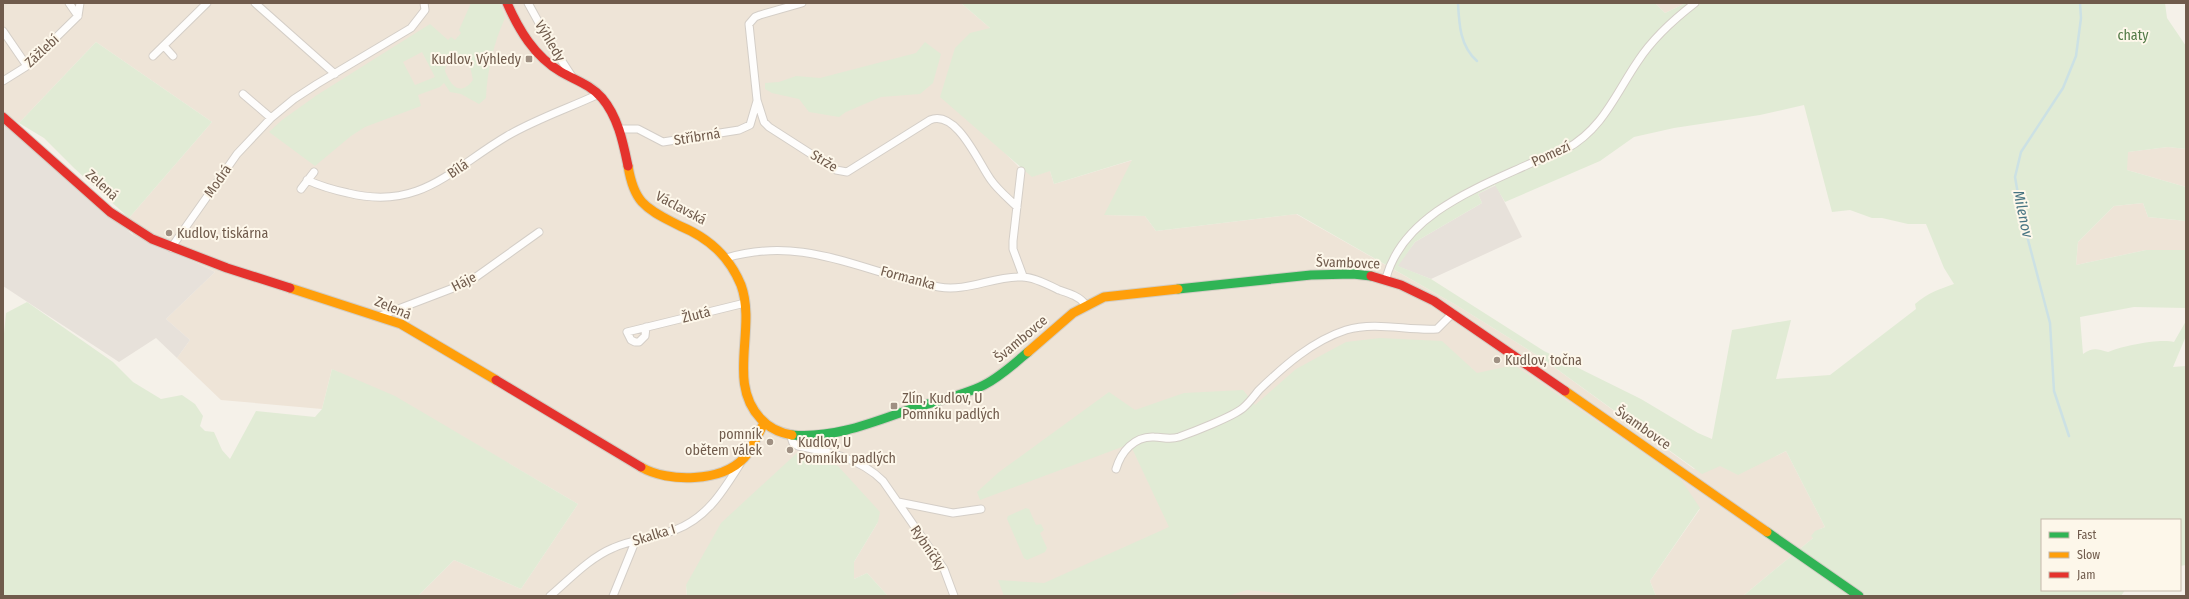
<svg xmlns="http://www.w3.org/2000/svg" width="2189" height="599" font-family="'Fira Sans Condensed',sans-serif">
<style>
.residential{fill:#eee4d7}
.industrial{fill:#e7e1da}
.green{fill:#e1ebd5;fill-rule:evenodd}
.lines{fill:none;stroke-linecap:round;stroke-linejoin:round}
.stream{stroke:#cce1e4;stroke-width:2.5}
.street-casing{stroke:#d4cec7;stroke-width:9}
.fast-casing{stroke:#d3cdc4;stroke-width:11}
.slow-casing{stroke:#d3cdc4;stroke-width:11}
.jam-casing{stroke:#d3cdc4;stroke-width:11}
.street{stroke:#fefdfc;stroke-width:7}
.fast{stroke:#30b455;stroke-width:9}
.slow{stroke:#ff9f0a;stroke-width:9}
.jam{stroke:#e5322d;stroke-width:9}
.poi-dot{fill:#9f9083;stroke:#fdf7ea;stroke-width:1.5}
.labels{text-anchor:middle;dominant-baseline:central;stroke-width:4;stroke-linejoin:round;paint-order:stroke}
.park-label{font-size:14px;fill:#547b48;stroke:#fdf7ea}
.street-label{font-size:14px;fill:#705b4c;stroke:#fdf7ea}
.poi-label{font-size:14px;fill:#705b4c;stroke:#fdf7ea;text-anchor:start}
.water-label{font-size:15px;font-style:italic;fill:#477482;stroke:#fdf7ea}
</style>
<rect width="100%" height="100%" fill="#f5f1e9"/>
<path class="residential" d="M3 3H961L990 28 997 145 1021 169 1050 171 1054 184 1133 160 1105 215 1145 216 1156 231 1296 214 1456 305 1540 357 1694 469 1776 456 1786 451 1825 527 1820 529 1813 538 1743 596H1656L1650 581 1700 509 1423 596H888L867 573 854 579V562L878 522 686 585 687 596H418L454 560 521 589 578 504 460 435 332 369 322 409 221 400 177 358 190 340 166 319 215 272 173 251 133 235 129 218 212 122 96 42 19 123 3 114Z
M1655 3H1686L1665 13Z
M2168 147 2186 149V187L2127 170V152Z
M2143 203 2148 217 2186 221V250H2146L2076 265 2078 242 2114 206Z"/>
<path class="industrial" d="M3 121 133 235 173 251 215 272 166 319 190 340 177 358 156 338 119 362 3 286Z
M1496 185 1522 237 1431 279 1397 266 1415 242 1482 203 1478 194Z"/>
<path class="green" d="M471 3H500L505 18C494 42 487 71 486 98L479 104 461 94 450 92 444 83 440 87 418 95 421 106 365 127 351 136 315 166 269 132 282 120 317 95 430 24 448 40 451 37 455 40 461 33 459 30ZM422 52 435 77 415 85 403 62ZM457 58 466 62 470 66 473 80C460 97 451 86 445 71L446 66Z
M961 3H1655L1665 13 1686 3H2165L2167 18 2186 46V149L2168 147 2128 152 2127 170 2186 187V221L2148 217 2143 203 2114 206 2078 242 2076 265 2146 250H2186V308L2134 307 2080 317 2083 354C2093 347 2097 349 2108 352 2121 346 2161 338 2174 342L2186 321V336L2173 367 2186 366V565L2180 566V520H2042V590H2125L2121 596H1743L1813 538 1811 536 1815 531 1825 527 1786 451 1738 475 1720 466 1702 474 1540 357 1456 305 1297 214 1156 231 1145 216 1104 215 1132 160 1054 184 1050 171 1032 177 940 97 955 48 970 33 990 28ZM1804 105 1832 212 1850 210 1872 218H1882L1908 224H1926L1944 268 1954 284C1938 290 1929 292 1915 304L1916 309 1830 375 1776 379 1791 320 1732 330 1712 439 1698 433 1641 399 1544 351 1431 279 1398 266 1415 242 1482 203 1478 194 1495 185 1505 202 1600 161 1634 137 1674 128 1760 115Z
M96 42 212 122 129 218 74 168 44 138 19 123Z
M925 42 941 54 933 83 920 94 881 97 846 112 839 117 809 112 799 99 772 93 765 89V83L779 82 796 76 820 78 916 53Z
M27 302 113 362 133 382 161 399 182 395 195 404 203 416 200 426 205 431 214 432 222 450 230 459 256 411 315 417 322 409 332 369 395 396 578 504 521 589 454 560 418 596H3V344L6 313Z
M1380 338 1442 341 1477 373 1514 365 1680 478 1700 508 1650 581 1656 596H1295L1293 594 1247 590 1227 596H1004L998 580 1044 583 1169 527 1130 444 980 500 977 492 999 472 1109 392 1135 410 1184 393 1243 390 1255 405 1296 369 1346 342Z
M798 452 838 466 880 512 878 522 854 562V579L867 573 888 596H687L686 585 721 523Z
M1026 508 1029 509 1036 525 1041 524 1044 530 1040 533 1047 548 1045 552 1027 560 1024 558 1007 519 1008 516Z"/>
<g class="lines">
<path class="stream" d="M1458 3C1459 24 1460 46 1477 61
M2069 436 2054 391 2050 323 2022 217 2015 177 2021 152 2063 88 2076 56 2081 18 2080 3"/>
<g class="street-casing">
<path id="street" d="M69 3 78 16
M255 3 335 74
M528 3 550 43 573 78
M802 3 760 15 755 17 749 24 757 100 764 122 769 127 836 170 847 172 930 120C957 109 979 164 991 180 998 190 1008 198 1017 207
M78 16 80 3
M3 31 27 66
M164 46 173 56
M153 56 207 3
M3 81 27 66 78 16
M243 94 271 118
M619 129H638L663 142 739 130 750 125 757 101
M1021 171 1013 241V249L1023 276
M307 180C320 186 334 190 348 193 420 211 451 169 507 136 536 119 569 108 599 94
M301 189 314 172
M171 248 237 154 271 118 294 99 317 84 411 28 425 10 424 3
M726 258C807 234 864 274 939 287 967 292 994 276 1022 277 1034 277 1049 285 1059 290 1068 293 1079 296 1085 304
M1386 278C1403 216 1474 189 1527 165 1540 159 1554 155 1566 149 1603 129 1616 93 1638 61 1653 38 1673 20 1695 3
M380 316 469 282 539 232
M646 327 645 336 639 342H635L631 340 627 332 745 303
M790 434 793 443 798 446C829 452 860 458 883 481L944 569 954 596
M1116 469C1121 452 1134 436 1154 437 1163 437 1169 440 1179 437 1193 432 1232 417 1243 408 1249 403 1254 396 1259 390 1284 366 1312 341 1346 330 1377 321 1407 331 1437 329L1453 313
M898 502 953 513 981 509
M550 596C569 580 589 558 613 548 632 539 655 538 675 530 707 518 723 491 740 464
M613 596 635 542"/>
</g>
<g class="fast-casing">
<path id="fast" d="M1178 289 1311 275 1353 274 1371 276
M792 435C837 439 878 420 920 406 941 400 964 395 984 385 1000 377 1014 364 1028 352
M1767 532 1859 596"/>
</g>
<g class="slow-casing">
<path id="slow" d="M628 166C630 178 633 192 642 202 652 213 667 219 680 226 709 238 729 256 741 285 757 329 726 383 761 419 769 428 780 433 792 435
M290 288 401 324 496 380
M1028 352 1073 313 1104 297 1178 289
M1565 391 1767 532
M641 467C668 483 722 482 744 458 753 448 758 434 764 423"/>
</g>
<g class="jam-casing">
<path id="jam" d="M507 3C519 30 534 56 561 72 575 80 591 85 602 98 618 117 623 142 628 166
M3 117 110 212 152 239 227 268 290 288
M1371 276 1401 285 1434 301 1565 391
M496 380 641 467"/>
</g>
<use href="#street" class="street"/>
<use href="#fast" class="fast"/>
<use href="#slow" class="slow"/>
<use href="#jam" class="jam"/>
</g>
<g class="poi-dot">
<rect x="525" y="55" width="8" height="8" rx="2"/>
<circle cx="169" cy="233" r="4"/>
<circle cx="1497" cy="360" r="4"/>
<rect x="890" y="402" width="8" height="8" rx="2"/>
<circle cx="770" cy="442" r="4"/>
<circle cx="790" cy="450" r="4"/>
</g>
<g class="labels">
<g class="park-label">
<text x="2133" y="35">chaty</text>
</g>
<g class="street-label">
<text transform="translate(550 41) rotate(59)">Výhledy</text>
<text transform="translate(42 51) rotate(-43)">Zážlebí</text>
<text transform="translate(697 137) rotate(-9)">Stříbrná</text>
<text transform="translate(1551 154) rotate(-25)">Pomezí</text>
<text transform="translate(824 161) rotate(31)">Strže</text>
<text transform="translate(458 169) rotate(-34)">Bílá</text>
<text transform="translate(218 181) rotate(-55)">Modrá</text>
<text transform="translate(102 185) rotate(42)">Zelená</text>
<text transform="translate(681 208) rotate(28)">Václavská</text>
<text transform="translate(1348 263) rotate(2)">Švambovce</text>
<text transform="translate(908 278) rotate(15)">Formanka</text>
<text transform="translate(464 282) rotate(-27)">Háje</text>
<text transform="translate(393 308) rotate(23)">Zelená</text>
<text transform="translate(696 315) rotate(-14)">Žlutá</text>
<text transform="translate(1021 339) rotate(-40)">Švambovce</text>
<text transform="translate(1643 428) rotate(35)">Švambovce</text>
<text transform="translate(654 535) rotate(-17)">Skalka I</text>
<text transform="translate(928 548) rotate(56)">Rybníčky</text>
</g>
<g class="poi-label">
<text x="521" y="59" text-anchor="end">Kudlov, Výhledy</text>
<text x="177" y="233">Kudlov, tiskárna</text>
<text x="1505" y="360">Kudlov, točna</text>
<text x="902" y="398">Zlín, Kudlov, U<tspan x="902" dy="16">Pomníku padlých</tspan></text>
<text x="762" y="434" text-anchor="end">pomník<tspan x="762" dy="16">obětem válek</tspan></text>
<text x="798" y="442">Kudlov, U<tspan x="798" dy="16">Pomníku padlých</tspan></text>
</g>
<g class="water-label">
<text transform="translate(2023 214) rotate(78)">Milenov</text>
</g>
</g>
<rect width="2189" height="599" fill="none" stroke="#705b4c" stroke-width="8"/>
<rect x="2041" y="519" width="140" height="72" fill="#fdf7ea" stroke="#c5b9ab"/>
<rect x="2049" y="532" width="20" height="6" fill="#30b455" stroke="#c5b9ab"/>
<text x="2077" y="539" font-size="12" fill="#705b4c">Fast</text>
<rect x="2049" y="552" width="20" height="6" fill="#ff9f0a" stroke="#c5b9ab"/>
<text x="2077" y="559" font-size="12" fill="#705b4c">Slow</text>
<rect x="2049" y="572" width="20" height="6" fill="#e5322d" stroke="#c5b9ab"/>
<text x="2077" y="579" font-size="12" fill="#705b4c">Jam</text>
</svg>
